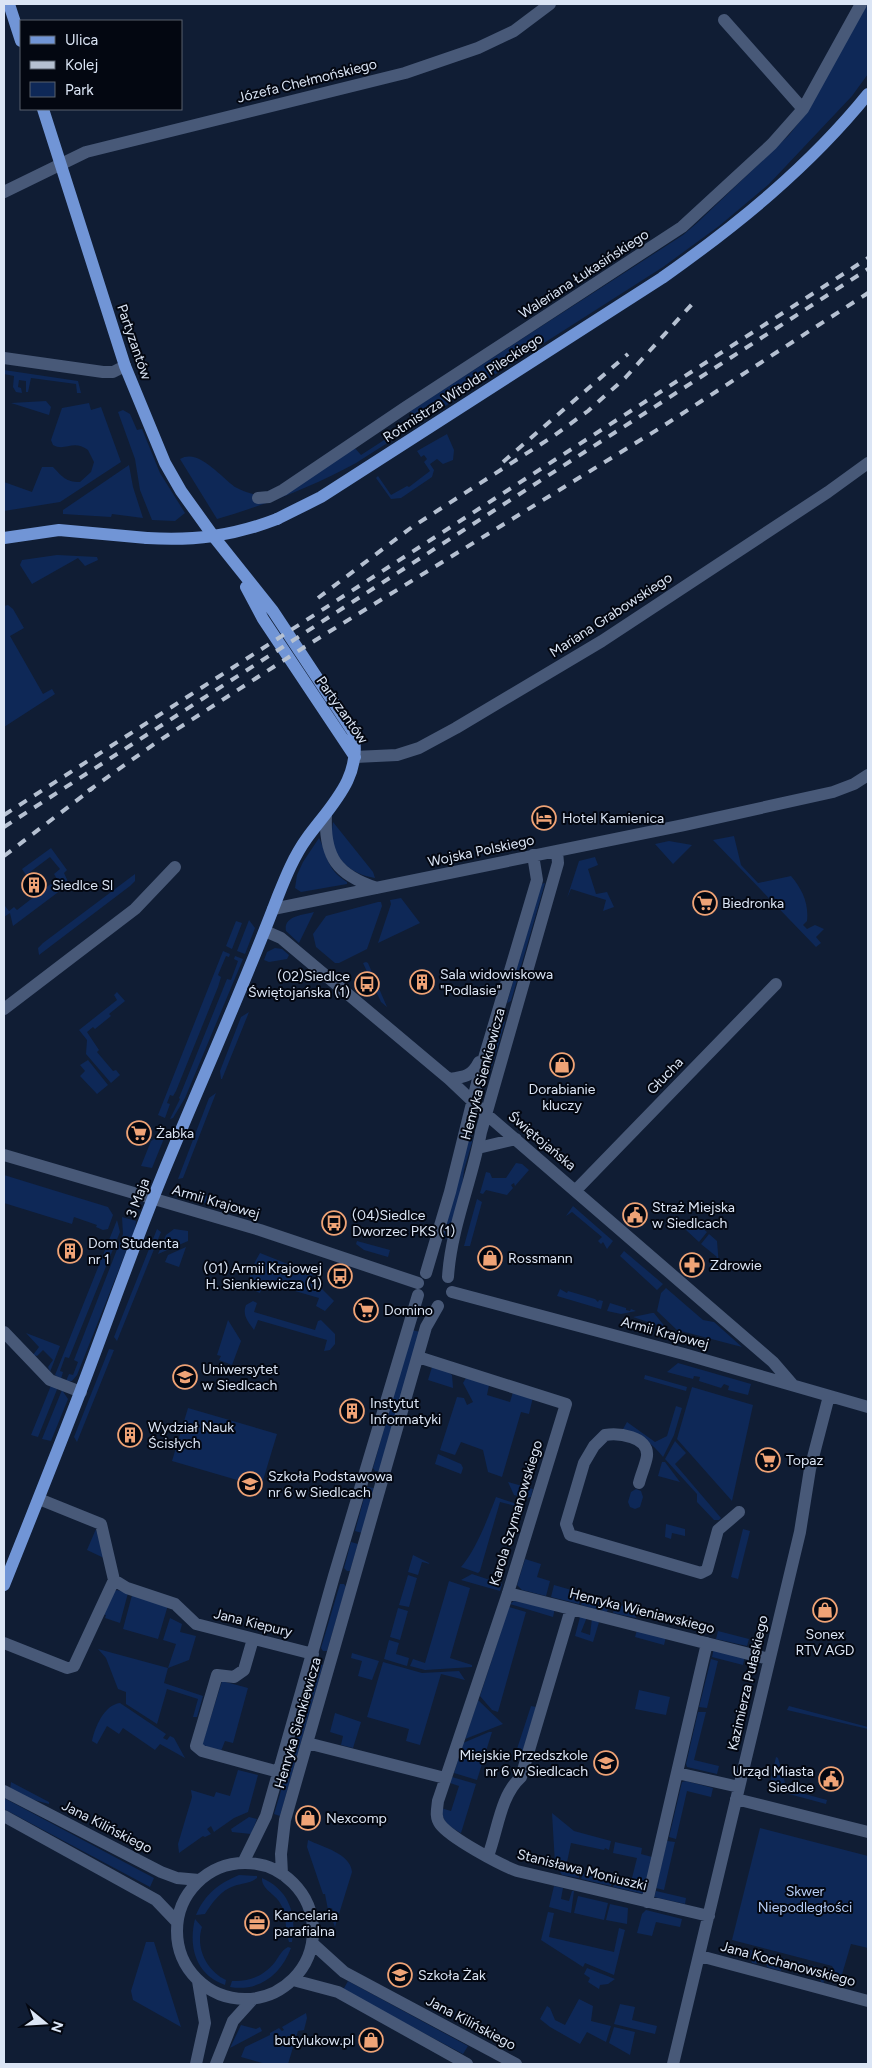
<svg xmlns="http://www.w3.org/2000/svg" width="872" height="2068" font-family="Figtree,sans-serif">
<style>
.green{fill:#0e2857}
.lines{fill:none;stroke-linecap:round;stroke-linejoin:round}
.minor{stroke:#485978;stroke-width:12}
.major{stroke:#7195d6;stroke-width:12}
.rail{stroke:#b5c0d1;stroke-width:4;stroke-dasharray:9 9;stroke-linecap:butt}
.major-bridge{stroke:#7195d6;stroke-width:12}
.labels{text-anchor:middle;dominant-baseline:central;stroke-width:4;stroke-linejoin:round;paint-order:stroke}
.street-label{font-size:14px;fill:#dbe5f5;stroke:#030711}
.poi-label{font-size:14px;fill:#dbe5f5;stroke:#030711;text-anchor:start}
.park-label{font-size:14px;fill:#b7cef6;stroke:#030711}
</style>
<rect width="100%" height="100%" fill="#101d34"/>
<path class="green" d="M866 4H868V74L852 96 769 184 719 226 663 267 356 463C312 487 265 505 217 519L180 459C199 447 223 480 237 488 242 491 250 493 256 495L257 503 354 447 361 455 415 420 410 411 683 235 697 223 789 135 807 112Z
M4 370 78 381 81 393H77L76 384 31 378 28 392H26V381L19 380 18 387 21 388 22 393 16 392 13 387 14 376 4 374Z
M46 401 51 407 49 415 11 403Z
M89 403 91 410 101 407 121 462 60 502 4 511V482L32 492 42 467H53C62 476 65 482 80 482L91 472 94 462 88 450C73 439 65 452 53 445L51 440 62 408Z
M123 410 130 414 137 430 142 429 160 473 185 513 175 521 152 520 140 490 135 459 118 412Z
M447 434 454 450 453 460 443 464 437 459 430 464 434 470 432 477 401 498 391 499 376 478 378 476 391 495 407 486 409 487 430 471 424 462 427 459 424 455 421 457 417 451Z
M129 465 133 487 143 518 112 514 111 517 63 514V510Z
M57 555 97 557 98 560 85 566 78 558 32 584 20 565 22 560Z
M8 605 13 609 24 628 10 636 43 694 52 689 55 694 4 727V606Z
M333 822 373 872 375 878C346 874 327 852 333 822Z
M734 836 741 865 758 883 791 876C802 889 809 903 807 921L803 925 807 929 815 925 824 929 816 937 821 943 816 947 713 840Z
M319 838C328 856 326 869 347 882V884L301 892 295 888 297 875 303 862Z
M669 841 692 845 673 864 655 844Z
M51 848 67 870 64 873 69 884 13 926 10 913 4 917V907L5 906 9 911 14 907 17 910 57 879 54 874 60 869 50 857 26 875 22 869Z
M595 857 598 865 588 869 596 894 607 892 614 907 603 911 606 900 571 889 567 898 579 861Z
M135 874V881L130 886 39 955 38 948 43 943Z
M545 883 511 1001 507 1003 541 884Z
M401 898 420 923 378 943 391 904 390 900Z
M378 902H381L382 906 367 949 339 963H335L316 947 313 934 326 916Z
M314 912 299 943 286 931C283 916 303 915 314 912Z
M249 920 255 928 245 954 237 951Z
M236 921 242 923 232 949 226 946Z
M275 948 282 949 289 955 287 959 269 962 264 960 267 952Z
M223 951 230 954 229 957 226 956 218 975 221 977 218 987 176 1091 173 1096 170 1095 167 1103 170 1104 165 1118 158 1115Z
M235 956 243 959 185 1098 173 1118 170 1119 180 1099 179 1098 227 979 231 980 238 961 234 959Z
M366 962 368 963 387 1007 381 1002 363 963Z
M117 992 125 1001 109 1014 111 1016 95 1029 93 1027 87 1032 99 1050 97 1052 113 1071 116 1070 120 1075 111 1083 86 1054 87 1040 79 1030 117 1000 114 995Z
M249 1012 222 1079H221L220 1071 241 1017Z
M501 1020 505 1022 489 1077 485 1075Z
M88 1060 108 1085 97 1094 80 1076 85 1071 80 1065Z
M216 1093 183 1178 178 1179 209 1098Z
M163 1134 165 1136 152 1168 141 1166 151 1141Z
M468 1138 473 1139 464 1170 461 1197 449 1239 442 1238Z
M516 1163 522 1164 529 1170 515 1186 514 1183 511 1185 513 1188 507 1195 486 1190 483 1194 480 1193 486 1172 490 1173 492 1178H506Z
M4 1175 108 1207 113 1215 108 1229 103 1230 96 1227 97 1225 74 1217 72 1224 4 1203Z
M197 1193 235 1204 234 1207 229 1210 195 1200Z
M477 1199 482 1202 470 1246H464Z
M573 1206 613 1241 607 1249 603 1242 601 1244 598 1241 602 1237 572 1212 566 1216Z
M122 1217 136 1221 135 1229 77 1375 72 1381H66L69 1374 73 1375 78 1362 74 1360 123 1234Z
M117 1220 120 1232 69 1358 65 1357 60 1371 63 1372 61 1379 55 1375Z
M694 1221 707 1232 699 1242 686 1230Z
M157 1229 161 1232 117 1341 114 1337Z
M174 1229 188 1231V1241L158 1254 166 1235Z
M709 1234 717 1241 719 1266 715 1271 709 1266 717 1257 701 1244Z
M357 1241 390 1250 388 1257 364 1250 356 1244Z
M186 1247 179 1267 165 1262 168 1255Z
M624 1251 663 1284 657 1290 620 1256Z
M260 1253 313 1274 311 1278 334 1301 325 1311 316 1306 319 1298 264 1282 260 1293C241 1286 253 1265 260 1253Z
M666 1288 703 1320 714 1322 742 1347 677 1330 657 1311 661 1293Z
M560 1289 567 1293 568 1291 595 1299 598 1302 599 1300 603 1301 601 1309 557 1296Z
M253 1301 257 1303 254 1312 315 1330 318 1321 321 1320 335 1334V1344L330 1350 324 1351 327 1340 258 1320 254 1330C248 1322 242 1315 246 1305Z
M610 1303 626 1308V1310L630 1311 631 1309 636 1311 621 1314 607 1311Z
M654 1313 666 1328 633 1317 652 1313Z
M228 1320 241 1341 232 1365 219 1360 221 1356 217 1355Z
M412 1330 420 1332 379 1471H375L373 1468Z
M26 1333 60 1346 50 1372 48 1367 53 1360 43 1350 37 1356 33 1355 39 1347Z
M109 1349 114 1350 77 1442 74 1437Z
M678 1363 751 1384 748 1395 728 1390 729 1386 724 1384 721 1388 699 1381 700 1377 694 1376 693 1379 667 1372Z
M432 1367 445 1370 452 1375 453 1388 428 1380Z
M645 1375 687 1387 686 1391 644 1379Z
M466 1378 489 1385 487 1395 510 1402 513 1392 533 1397 529 1414 521 1412 502 1477 488 1472 483 1450 461 1442 455 1455 440 1450 457 1397 464 1398 467 1405 473 1402 463 1383Z
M52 1383 58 1387 38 1437 31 1435Z
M692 1387 753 1405 732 1501 677 1439Z
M62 1390 68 1399 51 1441 42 1439Z
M676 1406 682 1408 674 1435 663 1457C653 1444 639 1433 623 1429L627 1422 655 1442 667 1436Z
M188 1408 277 1434 261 1487 172 1461Z
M675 1441 686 1453 675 1464 721 1518 719 1520H714L697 1502V1494L665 1459Z
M438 1454 461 1464 463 1468 461 1474 435 1464Z
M662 1462H665L680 1482 658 1476Z
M508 1482 533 1489 531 1497 525 1498 514 1495Z
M367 1487 374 1488 362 1533 355 1531Z
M636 1489 641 1491 643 1497 640 1507 635 1509 630 1507 628 1502 631 1492Z
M496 1497 523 1506V1508L500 1502 480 1571 478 1573 461 1567C476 1550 488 1518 496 1497Z
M666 1524 685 1529V1536L672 1533 671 1539 665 1537Z
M96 1529 104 1558 87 1550Z
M743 1529 750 1531 738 1579 731 1577Z
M351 1542 358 1544 350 1571H347L344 1568Z
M413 1555 431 1564 422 1562 418 1575 408 1572Z
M525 1559 541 1564 537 1577 550 1581 546 1596 522 1590 517 1585Z
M472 1574 502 1584 500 1591 461 1580Z
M408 1575 417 1578 409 1607 399 1605Z
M449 1581 470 1588 450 1658 472 1665V1667L425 1670 410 1666 413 1659 425 1663Z
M340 1584H344L346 1587 327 1651H323L321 1648Z
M554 1585 582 1593 579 1604 551 1597Z
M117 1590 128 1593 120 1623 105 1618 106 1615 102 1614 113 1592Z
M132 1595 168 1605 158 1639 123 1629Z
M585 1595 610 1602 607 1612 581 1605Z
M514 1601 555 1608 553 1617 510 1604Z
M616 1604 638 1610 636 1618 613 1613Z
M509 1607 526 1612 498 1712 492 1710 480 1696Z
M398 1608 408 1611 400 1640 390 1637Z
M641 1611 670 1617 669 1623 639 1615Z
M580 1617H587L581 1632 590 1635 592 1618 599 1622 593 1642 575 1636Z
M170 1618 182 1624 180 1632 196 1636 189 1660 168 1668 164 1683 203 1696 197 1717H193L198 1699 167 1689 157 1724 126 1704V1692L118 1689 106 1658 98 1649 168 1668 176 1644 163 1640Z
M637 1630 666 1637 664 1645 635 1637Z
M718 1631 749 1639 747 1646 716 1639Z
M389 1640 399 1643 396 1654 409 1658 407 1666 384 1659Z
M714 1648 745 1655 743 1665 712 1657Z
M352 1653 379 1661 372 1680 358 1676 362 1661 351 1658Z
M711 1659 718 1661 707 1708 699 1707Z
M383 1662 422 1673 459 1671 465 1680 441 1674 420 1745 406 1741 409 1729 367 1717Z
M319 1664 323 1665 280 1816 274 1814Z
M222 1681 248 1688 233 1743 225 1741 221 1751 202 1745Z
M639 1690 670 1697 666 1715 635 1709Z
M478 1700 503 1724 465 1739Z
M120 1703 166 1734 163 1738 167 1740 170 1736 174 1738 185 1758 160 1744 155 1750 123 1728 119 1734 107 1726 97 1744 92 1741C95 1727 104 1705 120 1703Z
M531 1706 536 1707 521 1757 515 1755Z
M789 1706 868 1727V1729L787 1710Z
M698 1712H706L694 1760 719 1766 717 1774 687 1767 686 1764Z
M335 1713 361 1722 353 1748 341 1745 343 1736 330 1732Z
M489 1732H492L477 1780 454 1773 463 1743Z
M776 1757 778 1758 787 1790 786 1794 773 1790 769 1787Z
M238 1770 258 1775 248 1812 234 1818 214 1832 211 1826 207 1829 211 1834 205 1837 203 1836 179 1853 178 1844 192 1797 191 1790 214 1797 216 1792 230 1796Z
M452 1777 476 1784 461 1833C449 1826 443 1823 441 1808L451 1811 459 1786 450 1783Z
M686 1781 713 1788 711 1797 687 1791 676 1839 669 1837 682 1782Z
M11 1782 49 1802V1804L23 1797 10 1790Z
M790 1790 827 1800 826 1804 789 1794Z
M4 1798 154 1878 150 1887 4 1809Z
M552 1813 574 1831 611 1841 609 1850 605 1848 604 1850 571 1843 566 1867 580 1870 579 1878 562 1875 555 1864Z
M249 1817 257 1819 251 1834 232 1832 231 1829Z
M760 1828 868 1856V1948L851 1944 840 1981 832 1966 732 1940Z
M308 1840C323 1847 351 1854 352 1872L335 1927 330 1914 333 1912 332 1908 328 1910 325 1894H323L307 1847Z
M667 1841 675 1842 664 1890 656 1888Z
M615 1842 642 1848 641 1854 652 1857 646 1886 631 1882 637 1858 613 1853Z
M583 1874 612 1880 611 1886 581 1879Z
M239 1875 257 1876V1878C249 1884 242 1883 234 1886 221 1890 212 1903 205 1914L196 1915C205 1894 218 1884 239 1875Z
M262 1878C289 1890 297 1914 292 1942H289C284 1929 288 1915 280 1903 275 1894 261 1889 262 1878Z
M615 1882 646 1889 644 1894 613 1887Z
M554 1886 563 1888 561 1899 569 1901 572 1891H574L571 1913 549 1907Z
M656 1891 686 1898 685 1904 654 1897Z
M578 1896 608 1903 604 1920 574 1913Z
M610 1904 628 1908 627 1924 606 1920Z
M646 1910 682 1919 680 1927 656 1922 652 1936 637 1933 642 1914Z
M548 1912 554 1913 549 1937 614 1952 619 1928 625 1930 614 1975 585 1963 583 1967 541 1940Z
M195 1919 202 1927C195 1948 207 1971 226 1980L225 1985C196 1975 188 1947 195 1919Z
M146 1942H154L181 2027 133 2000 131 1991Z
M288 1947 291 1948C281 1974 260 1992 230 1987L232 1981C249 1982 264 1976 275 1962 280 1955 281 1951 288 1947Z
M738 1947 830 1970 832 1974 822 1973 824 1983 821 1982 817 1970 812 1971 811 1968 807 1969 800 1965 790 1966 789 1963 785 1964 783 1961 779 1963 781 1971 767 1967 765 1956 760 1957 759 1954 755 1955 757 1964 752 1963 749 1952 739 1951Z
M587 1968 615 1979 608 1984 600 1985 599 1989 588 1982 590 1978 584 1974Z
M348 1981 468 2046 463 2054 343 1990Z
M579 1999 593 2006 591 2021 611 2026 606 2042 587 2032 580 2044 550 2027 540 2019 547 2006 550 2008 555 2020 565 2025Z
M620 2004 635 2007 632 2020 657 2026 655 2034 614 2024Z
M306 2013 307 2018 304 2030 298 2031 288 2064H266L241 2057 245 2047 270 2035V2033L279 2028 282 2031 284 2030 282 2027Z
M241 2025 256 2029 260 2027 262 2031 230 2048Z
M614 2027 635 2032 630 2055 609 2043Z"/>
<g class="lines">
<path class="minor" d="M724 20 803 109
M4 192 86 152 405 73 478 48 514 31 550 4
M4 358 103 372H113L125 366
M258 498 269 497 283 490 406 407 682 227 772 144 803 109 861 4
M355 757 397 755 419 748 456 728 602 641 828 492 868 463
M326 815C324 857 337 875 377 888
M273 909 684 825 833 792 854 784 868 775
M265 931 281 938 449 1079 486 1114 773 1362 792 1384
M4 1009 135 909 175 867
M449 1079C465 1077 472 1076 479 1062
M478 1148 516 1139
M4 1155 260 1230 418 1283
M576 1190 776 984
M426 1273 450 1192 479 1075 537 880 533 855
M448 1277C451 1228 472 1181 481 1132L558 863 557 851
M452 1292 684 1354 868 1407
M4 1332 50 1380 81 1392
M418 1357 566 1404 508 1593 438 1801C437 1810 435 1817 440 1824 450 1838 501 1865 517 1871L709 1916
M639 1483C641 1474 646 1464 647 1456 649 1436 618 1433 605 1435L594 1446 584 1463 566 1524 570 1535 701 1573 707 1570 718 1530 739 1512
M39 1499 101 1524 114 1580 127 1588 175 1604 196 1624 313 1654
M508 1593 769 1659
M253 1639 244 1670 234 1677 217 1675 196 1746 202 1751 279 1772
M4 1643 67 1668 74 1666 114 1580
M307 1743 445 1778
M677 1773 739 1787
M4 1791 161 1872 177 1878 199 1880
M736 1799 868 1832
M4 1816 156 1900 177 1922
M488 1856C498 1830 500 1796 521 1777L571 1609
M177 1931a68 68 0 1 1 136 0a68 68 0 1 1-136 0Z
M243 1863 266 1816 334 1576 418 1295
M282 1874 281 1854 285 1820 426 1327 438 1306
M647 1902 707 1643
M312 1943 344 1972 516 2064
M700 1956 868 2001
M293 1980 338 1992 467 2064
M196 2064 205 2023 198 1981
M216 2064 233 2021 252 2000
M673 2064 800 1532 810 1469 829 1396"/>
<path class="major" d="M9 4 21 41
M277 519 321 497 662 278C737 225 809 167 868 94
M4 538 59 530 147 538
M246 587 263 619 355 757
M4 1585C30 1520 56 1455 81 1390 108 1319 133 1247 162 1176 200 1083 242 991 278 896 286 876 294 856 307 838 331 805 363 777 353 732L273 611 214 537 181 491 165 463 125 366 43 109"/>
<path class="rail" d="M503 462 628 354
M318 598 412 527 552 437 588 411 625 378 693 303
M88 791 157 742 306 646 660 428 868 293
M4 815 868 258
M4 827 868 269
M4 856 93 788"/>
<path class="major-bridge" d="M147 538C194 541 233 536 277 519"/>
</g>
<defs>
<g id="hotel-ring" transform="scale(1.25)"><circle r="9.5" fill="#030711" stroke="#efa376" stroke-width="1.5"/><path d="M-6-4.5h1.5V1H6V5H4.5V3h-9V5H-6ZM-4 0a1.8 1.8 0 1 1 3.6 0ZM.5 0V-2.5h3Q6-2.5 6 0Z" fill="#efa376"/></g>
<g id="building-ring" transform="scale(1.25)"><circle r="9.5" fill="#030711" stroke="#efa376" stroke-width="1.5"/><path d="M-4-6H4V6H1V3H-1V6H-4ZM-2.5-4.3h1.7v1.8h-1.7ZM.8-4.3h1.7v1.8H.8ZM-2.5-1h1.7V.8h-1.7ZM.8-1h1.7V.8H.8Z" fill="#efa376"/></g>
<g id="supermarket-ring" transform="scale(1.25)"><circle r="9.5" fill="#030711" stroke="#efa376" stroke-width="1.5"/><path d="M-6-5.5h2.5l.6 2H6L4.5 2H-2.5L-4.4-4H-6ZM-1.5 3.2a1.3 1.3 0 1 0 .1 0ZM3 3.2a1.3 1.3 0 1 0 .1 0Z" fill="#efa376"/></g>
<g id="bus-ring" transform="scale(1.25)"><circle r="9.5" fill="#030711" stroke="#efa376" stroke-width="1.5"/><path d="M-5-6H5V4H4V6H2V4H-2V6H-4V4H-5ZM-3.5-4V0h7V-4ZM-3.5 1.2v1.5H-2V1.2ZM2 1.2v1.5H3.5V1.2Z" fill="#efa376"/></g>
<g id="shop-ring" transform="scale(1.25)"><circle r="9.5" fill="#030711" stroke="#efa376" stroke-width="1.5"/><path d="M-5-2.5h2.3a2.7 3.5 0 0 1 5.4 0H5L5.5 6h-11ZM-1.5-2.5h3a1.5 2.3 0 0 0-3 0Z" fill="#efa376"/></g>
<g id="civic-ring" transform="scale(1.25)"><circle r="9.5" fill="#030711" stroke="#efa376" stroke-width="1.5"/><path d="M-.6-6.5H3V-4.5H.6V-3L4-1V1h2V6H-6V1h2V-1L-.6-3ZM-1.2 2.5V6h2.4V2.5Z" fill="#efa376"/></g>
<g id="pharmacy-ring" transform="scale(1.25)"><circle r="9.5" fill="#030711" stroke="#efa376" stroke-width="1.5"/><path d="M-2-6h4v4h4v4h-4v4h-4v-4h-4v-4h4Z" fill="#efa376"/></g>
<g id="university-ring" transform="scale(1.25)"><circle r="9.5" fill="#030711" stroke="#efa376" stroke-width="1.5"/><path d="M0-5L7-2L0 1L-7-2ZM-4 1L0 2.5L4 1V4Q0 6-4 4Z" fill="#efa376"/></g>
<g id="school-ring" transform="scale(1.25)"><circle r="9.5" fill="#030711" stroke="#efa376" stroke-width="1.5"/><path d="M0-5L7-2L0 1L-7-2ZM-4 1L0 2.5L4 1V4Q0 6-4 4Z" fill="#efa376"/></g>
<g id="office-ring" transform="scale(1.25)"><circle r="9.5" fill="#030711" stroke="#efa376" stroke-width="1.5"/><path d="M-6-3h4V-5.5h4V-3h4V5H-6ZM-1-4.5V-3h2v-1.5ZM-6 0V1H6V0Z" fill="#efa376"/></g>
</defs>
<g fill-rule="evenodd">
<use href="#hotel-ring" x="544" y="818"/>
<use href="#building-ring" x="34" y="885"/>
<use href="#supermarket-ring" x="705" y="903"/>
<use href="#building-ring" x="422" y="982"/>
<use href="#bus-ring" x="367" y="984"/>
<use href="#shop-ring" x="562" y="1065"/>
<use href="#supermarket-ring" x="139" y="1133"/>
<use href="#civic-ring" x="635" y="1215"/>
<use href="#bus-ring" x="334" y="1223"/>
<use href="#building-ring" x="70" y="1251"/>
<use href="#shop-ring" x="490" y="1258"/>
<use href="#pharmacy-ring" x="692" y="1265"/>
<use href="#bus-ring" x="340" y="1276"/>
<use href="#supermarket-ring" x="366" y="1310"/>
<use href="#university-ring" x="185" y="1377"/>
<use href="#building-ring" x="352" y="1411"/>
<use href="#building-ring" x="130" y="1435"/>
<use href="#supermarket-ring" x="768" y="1460"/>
<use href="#school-ring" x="250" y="1484"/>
<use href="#shop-ring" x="825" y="1610"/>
<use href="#school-ring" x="606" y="1763"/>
<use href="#civic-ring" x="831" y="1779"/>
<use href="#shop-ring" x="308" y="1818"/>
<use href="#office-ring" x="257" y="1923"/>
<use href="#school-ring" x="400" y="1975"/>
<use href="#shop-ring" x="371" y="2040"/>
</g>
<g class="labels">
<g class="street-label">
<text transform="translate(307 81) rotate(-14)">Józefa Chełmońskiego</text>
<text transform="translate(584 274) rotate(-33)">Waleriana Łukasińskiego</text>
<text transform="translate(134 342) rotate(71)">Partyzantów</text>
<text transform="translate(463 388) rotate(-33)">Rotmistrza Witolda Pileckiego</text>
<text transform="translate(611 615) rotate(-33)">Mariana Grabowskiego</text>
<text transform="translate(342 710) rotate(55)">Partyzantów</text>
<text transform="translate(481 851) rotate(-12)">Wojska Polskiego</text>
<text transform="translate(483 1074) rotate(-75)">Henryka Sienkiewicza</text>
<text transform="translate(665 1076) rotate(-46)">Głucha</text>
<text transform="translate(542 1141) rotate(40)">Świętojańska</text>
<text transform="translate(138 1198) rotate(-69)">3 Maja</text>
<text transform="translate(216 1202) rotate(16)">Armii Krajowej</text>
<text transform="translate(665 1333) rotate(15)">Armii Krajowej</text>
<text transform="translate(516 1513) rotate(-73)">Karola Szymanowskiego</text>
<text transform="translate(642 1611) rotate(14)">Henryka Wieniawskiego</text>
<text transform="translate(253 1623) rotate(14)">Jana Kiepury</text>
<text transform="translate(748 1683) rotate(-77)">Kazimierza Pułaskiego</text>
<text transform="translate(298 1723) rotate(-74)">Henryka Sienkiewicza</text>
<text transform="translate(107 1827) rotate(27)">Jana Kilińskiego</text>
<text transform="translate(582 1870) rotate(14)">Stanisława Moniuszki</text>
<text transform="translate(788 1964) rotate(15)">Jana Kochanowskiego</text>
<text transform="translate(471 2023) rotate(28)">Jana Kilińskiego</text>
</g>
<g class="poi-label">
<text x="562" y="818">Hotel Kamienica</text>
<text x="52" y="885">Siedlce Sl</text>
<text x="722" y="903">Biedronka</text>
<text x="440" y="974">Sala widowiskowa<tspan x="440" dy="16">"Podlasie"</tspan></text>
<text x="350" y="976" text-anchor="end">(02)Siedlce<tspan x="350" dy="16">Świętojańska (1)</tspan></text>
<text x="562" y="1089" text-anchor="middle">Dorabianie<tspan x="562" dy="16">kluczy</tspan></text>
<text x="156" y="1133">Żabka</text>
<text x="652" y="1207">Straż Miejska<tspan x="652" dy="16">w Siedlcach</tspan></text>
<text x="352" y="1215">(04)Siedlce<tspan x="352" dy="16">Dworzec PKS (1)</tspan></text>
<text x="88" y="1243">Dom Studenta<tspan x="88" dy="16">nr 1</tspan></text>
<text x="508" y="1258">Rossmann</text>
<text x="710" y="1265">Zdrowie</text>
<text x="322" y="1268" text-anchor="end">(01) Armii Krajowej<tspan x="322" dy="16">H. Sienkiewicza (1)</tspan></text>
<text x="384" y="1310">Domino</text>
<text x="202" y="1369">Uniwersytet<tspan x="202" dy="16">w Siedlcach</tspan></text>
<text x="370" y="1403">Instytut<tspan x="370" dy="16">Informatyki</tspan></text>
<text x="148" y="1427">Wydział Nauk<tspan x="148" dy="16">Ścisłych</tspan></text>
<text x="786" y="1460">Topaz</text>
<text x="268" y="1476">Szkoła Podstawowa<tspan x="268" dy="16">nr 6 w Siedlcach</tspan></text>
<text x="825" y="1634" text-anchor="middle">Sonex<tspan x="825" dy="16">RTV AGD</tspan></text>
<text x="588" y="1755" text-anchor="end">Miejskie Przedszkole<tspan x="588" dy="16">nr 6 w Siedlcach</tspan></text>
<text x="814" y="1771" text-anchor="end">Urząd Miasta<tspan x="814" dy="16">Siedlce</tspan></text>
<text x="326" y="1818">Nexcomp</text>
<text x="274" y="1915">Kancelaria<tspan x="274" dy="16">parafialna</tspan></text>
<text x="418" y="1975">Szkoła Żak</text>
<text x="354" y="2040" text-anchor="end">butylukow.pl</text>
</g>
<g class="park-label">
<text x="805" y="1891">Skwer<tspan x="805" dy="16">Niepodległości</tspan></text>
</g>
</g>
<rect width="872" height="2068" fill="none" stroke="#dbe5f5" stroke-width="10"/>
<rect x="20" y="20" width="162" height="90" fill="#030711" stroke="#59606c"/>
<rect x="30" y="36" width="25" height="8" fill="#7195d6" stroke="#59606c"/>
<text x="65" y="45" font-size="15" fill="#dbe5f5">Ulica</text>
<rect x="30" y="61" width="25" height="8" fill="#b5c0d1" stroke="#59606c"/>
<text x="65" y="70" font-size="15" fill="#dbe5f5">Kolej</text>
<rect x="30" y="82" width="25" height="15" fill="#0e2857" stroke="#59606c"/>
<text x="65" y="95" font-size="15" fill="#dbe5f5">Park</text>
<g transform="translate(45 2023) rotate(108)" stroke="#030711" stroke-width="4" paint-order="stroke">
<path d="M0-4L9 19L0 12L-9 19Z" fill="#dbe5f5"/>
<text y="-8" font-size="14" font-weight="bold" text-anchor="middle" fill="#dbe5f5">N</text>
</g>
</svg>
